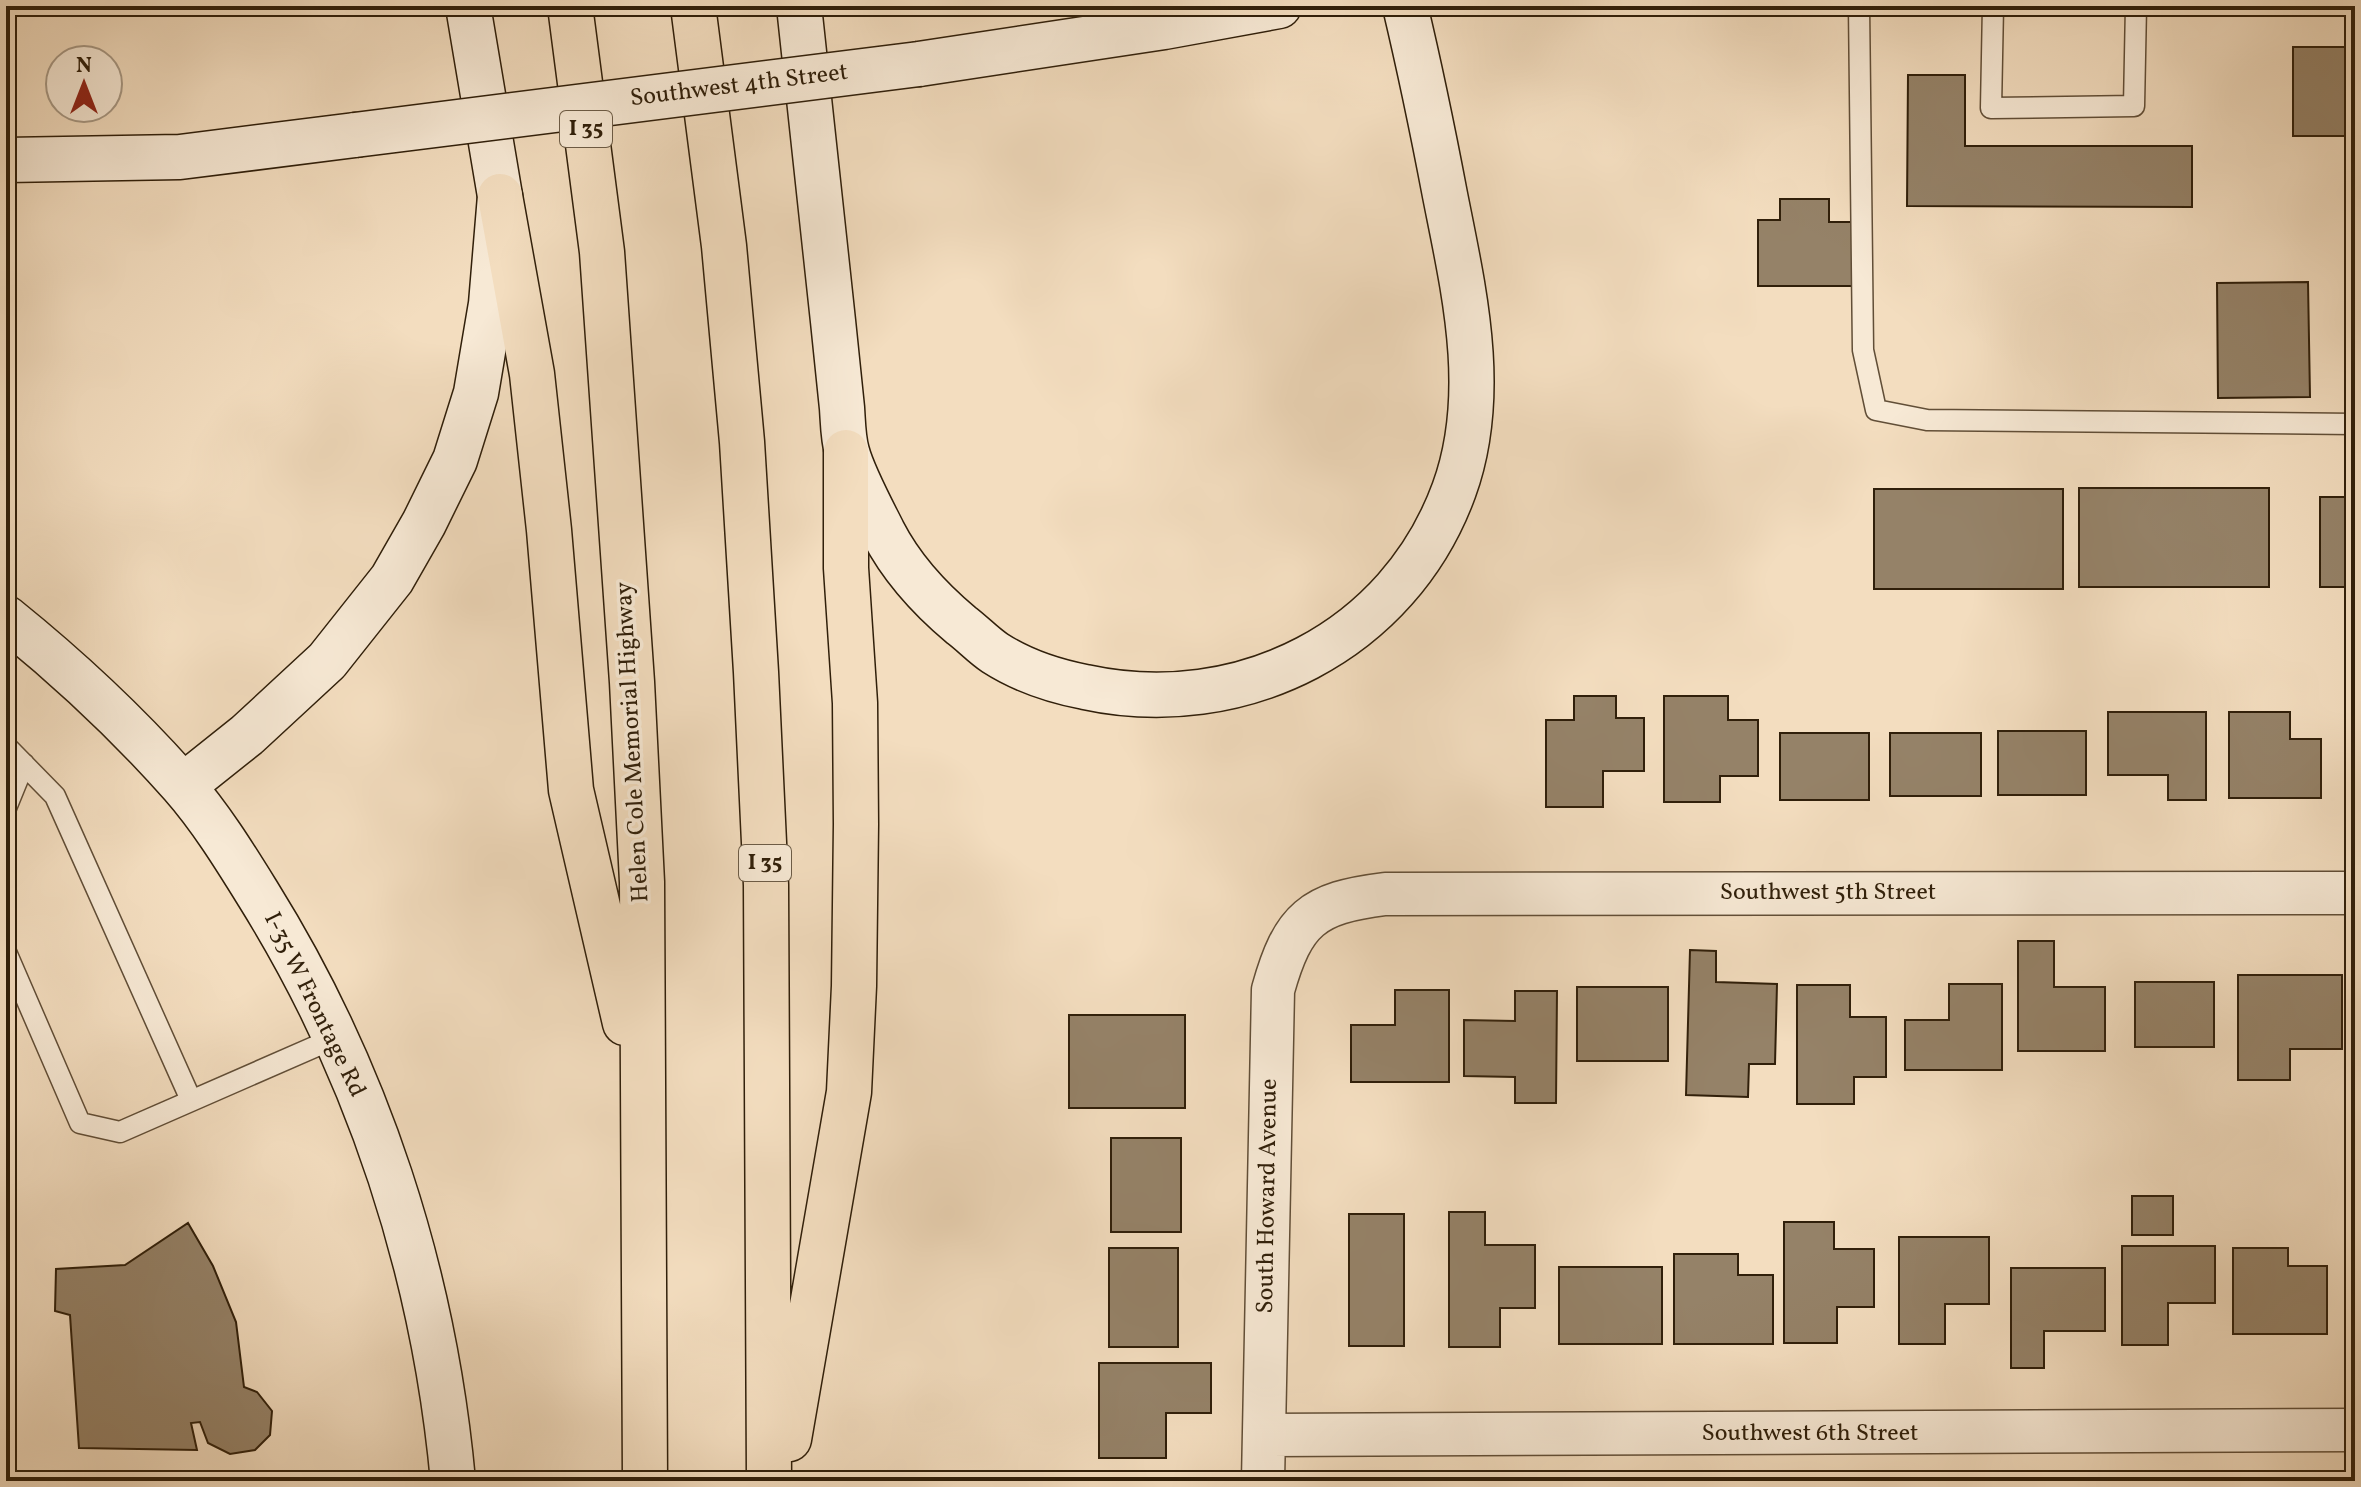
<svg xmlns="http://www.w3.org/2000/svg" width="2361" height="1487" font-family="Vollkorn,serif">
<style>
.building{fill:#958268;stroke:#301f0a;stroke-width:2}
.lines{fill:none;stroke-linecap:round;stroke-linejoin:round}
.lane-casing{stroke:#614e37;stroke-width:23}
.street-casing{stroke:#614e37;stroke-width:45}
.secondary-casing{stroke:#301f0a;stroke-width:47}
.highway-casing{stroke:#301f0a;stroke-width:47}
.lane{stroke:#f7e9d5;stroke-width:20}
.street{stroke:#f7e9d5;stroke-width:42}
.secondary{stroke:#f7e9d5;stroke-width:44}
.highway{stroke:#f3ddbf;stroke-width:44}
.secondary-bridge-casing{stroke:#301f0a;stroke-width:47;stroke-linecap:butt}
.secondary-bridge{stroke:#f7e9d5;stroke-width:44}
.labels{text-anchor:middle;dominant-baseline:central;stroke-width:7;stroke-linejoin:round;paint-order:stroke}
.shield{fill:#f7e9d5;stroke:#6c5c47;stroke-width:2}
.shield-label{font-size:22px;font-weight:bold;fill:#301f0a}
.street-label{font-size:24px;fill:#301f0a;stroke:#f7e9d5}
</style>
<rect width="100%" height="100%" fill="#f3ddbf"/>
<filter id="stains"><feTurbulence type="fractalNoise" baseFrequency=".0025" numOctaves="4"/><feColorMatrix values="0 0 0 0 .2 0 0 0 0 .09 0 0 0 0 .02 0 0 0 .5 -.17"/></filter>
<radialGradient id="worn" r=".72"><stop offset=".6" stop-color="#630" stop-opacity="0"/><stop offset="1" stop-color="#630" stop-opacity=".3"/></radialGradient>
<path class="building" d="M2293 47H2355L2354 136H2293Z
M1908 75H1965V146H2192V207L1907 206Z
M1780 199H1829V222H1856V286H1758V220H1780Z
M2308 282 2310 397 2218 398 2217 283Z
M2079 488H2269V587H2079Z
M1874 489H2063V589H1874Z
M2320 497H2355V587H2320Z
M2350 682H2355V798H2350Z
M1574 696H1616V718H1644V771H1603V807H1546V720H1574Z
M1664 696H1728V720H1758V776H1720V802H1664Z
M2108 712H2206V800H2168V775H2108Z
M2229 712H2290V739H2321V798H2229Z
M1998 731H2086V795H1998Z
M1780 733H1869V800H1780Z
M1890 733H1981V796H1890Z
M2018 941H2054V987H2105V1051H2018Z
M1690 950 1716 951V982L1777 984 1775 1064H1749L1748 1097 1686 1095Z
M2238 975H2342V1049H2290V1080H2238Z
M2135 982H2214V1047H2135Z
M1949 984H2002V1070H1905V1020H1949Z
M1797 985H1850V1017H1886V1077H1854V1104H1797Z
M1577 987H1668V1061H1577Z
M1395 990H1449V1082H1351V1025H1395Z
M1515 991H1557L1556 1103H1515V1077L1464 1076V1020L1515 1021Z
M1069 1015H1185V1108H1069Z
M1111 1138H1181V1232H1111Z
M2132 1196H2173V1235H2132Z
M1449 1212H1485V1245H1535V1308H1500V1347H1449Z
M1349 1214H1404V1346H1349Z
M1784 1222H1834V1249H1874V1307H1837V1343H1784Z
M188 1223 213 1266 236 1322 244 1387 257 1392 272 1411 270 1435 255 1450 230 1454 208 1443 200 1422 191 1423 197 1450 79 1448 70 1315 55 1311 56 1269 125 1265Z
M2349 1230H2355V1338H2349Z
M1899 1237H1989V1304H1945V1344H1899Z
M2122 1246H2215V1303H2168V1345H2122Z
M1109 1248H1178V1347H1109Z
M2233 1248H2288V1266H2327V1334H2233Z
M1674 1254H1738V1275H1773V1344H1674Z
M1559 1267H1662V1344H1559Z
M2011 1268H2105V1331H2044V1368H2011Z
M1099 1363H1211V1413H1166V1458H1099Z"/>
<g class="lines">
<g class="lane-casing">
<path id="lane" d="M1859 6 1863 350 1876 410 1927 420 2355 424
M1993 6 1991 108 2134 106 2136 6
M6 746 55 796 191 1100
M6 808 24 764
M6 952 80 1123 120 1132 335 1038"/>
</g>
<g class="street-casing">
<path id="street" d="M1265 1435 2355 1430
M1263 1481 1273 990C1293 919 1312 903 1385 894L2355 893"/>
</g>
<g class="secondary-casing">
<path id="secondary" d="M799 6C811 111 821 216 833 321 836 350 839 379 842 408 843 422 843 438 847 452 853 475 872 510 883 532 902 569 930 599 961 625 973 634 983 645 995 653 1023 671 1054 681 1085 687 1241 721 1399 641 1454 490 1489 394 1464 291 1445 195 1433 132 1420 69 1405 6
M919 64 1164 27 1279 6
M6 160 180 157 355 135
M6 618C68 668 129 725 182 785 211 818 235 857 258 894 369 1072 434 1273 453 1481
M183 786 247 735 327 661 392 579 424 523 455 460 476 393 491 304 500 196 468 6"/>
</g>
<g class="highway-casing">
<path id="highway" d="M570 6 602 252 632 682 642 882 645 1481
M693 6 724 246 742 442 756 672 766 885 769 1481
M500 196 532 374 549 530 571 790 625 1023
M789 1439 849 1092 854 986 856 824 855 703 846 568V452"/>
</g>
<use href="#lane" class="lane"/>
<use href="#street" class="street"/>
<use href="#secondary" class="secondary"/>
<use href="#highway" class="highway"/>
<g class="secondary-bridge-casing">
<path id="secondary-bridge" d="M355 135 919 64"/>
</g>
<use href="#secondary-bridge" class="secondary-bridge"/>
</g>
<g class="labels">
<g class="shield">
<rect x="560" y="111" width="52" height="36" rx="6"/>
<rect x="739" y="845" width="52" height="36" rx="6"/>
</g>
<g class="shield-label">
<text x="586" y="129">I 35</text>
<text x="765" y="863">I 35</text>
</g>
<g class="street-label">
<text transform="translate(739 86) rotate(-7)">Southwest 4th Street</text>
<text transform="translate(633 742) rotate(-93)">Helen Cole Memorial Highway</text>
<text x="1828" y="893">Southwest 5th Street</text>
<text transform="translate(314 1005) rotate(64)">I-35 W Frontage Rd</text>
<text transform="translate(1268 1196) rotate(-89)">South Howard Avenue</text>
<text x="1810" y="1434">Southwest 6th Street</text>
</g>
</g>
<rect width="2361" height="1487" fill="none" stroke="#f3ddbf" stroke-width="32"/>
<rect x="8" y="8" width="2345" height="1471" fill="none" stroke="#301f0a" stroke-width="4"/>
<rect x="16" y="16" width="2329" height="1455" fill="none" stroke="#301f0a" stroke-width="2"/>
<g transform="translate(84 84)"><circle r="38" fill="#f7e9d5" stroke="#a79884" stroke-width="2"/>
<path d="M0-6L14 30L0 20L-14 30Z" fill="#8f2418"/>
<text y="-12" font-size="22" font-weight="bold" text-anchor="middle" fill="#301f0a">N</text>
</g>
<rect width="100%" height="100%" filter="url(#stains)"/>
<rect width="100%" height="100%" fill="url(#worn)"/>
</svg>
